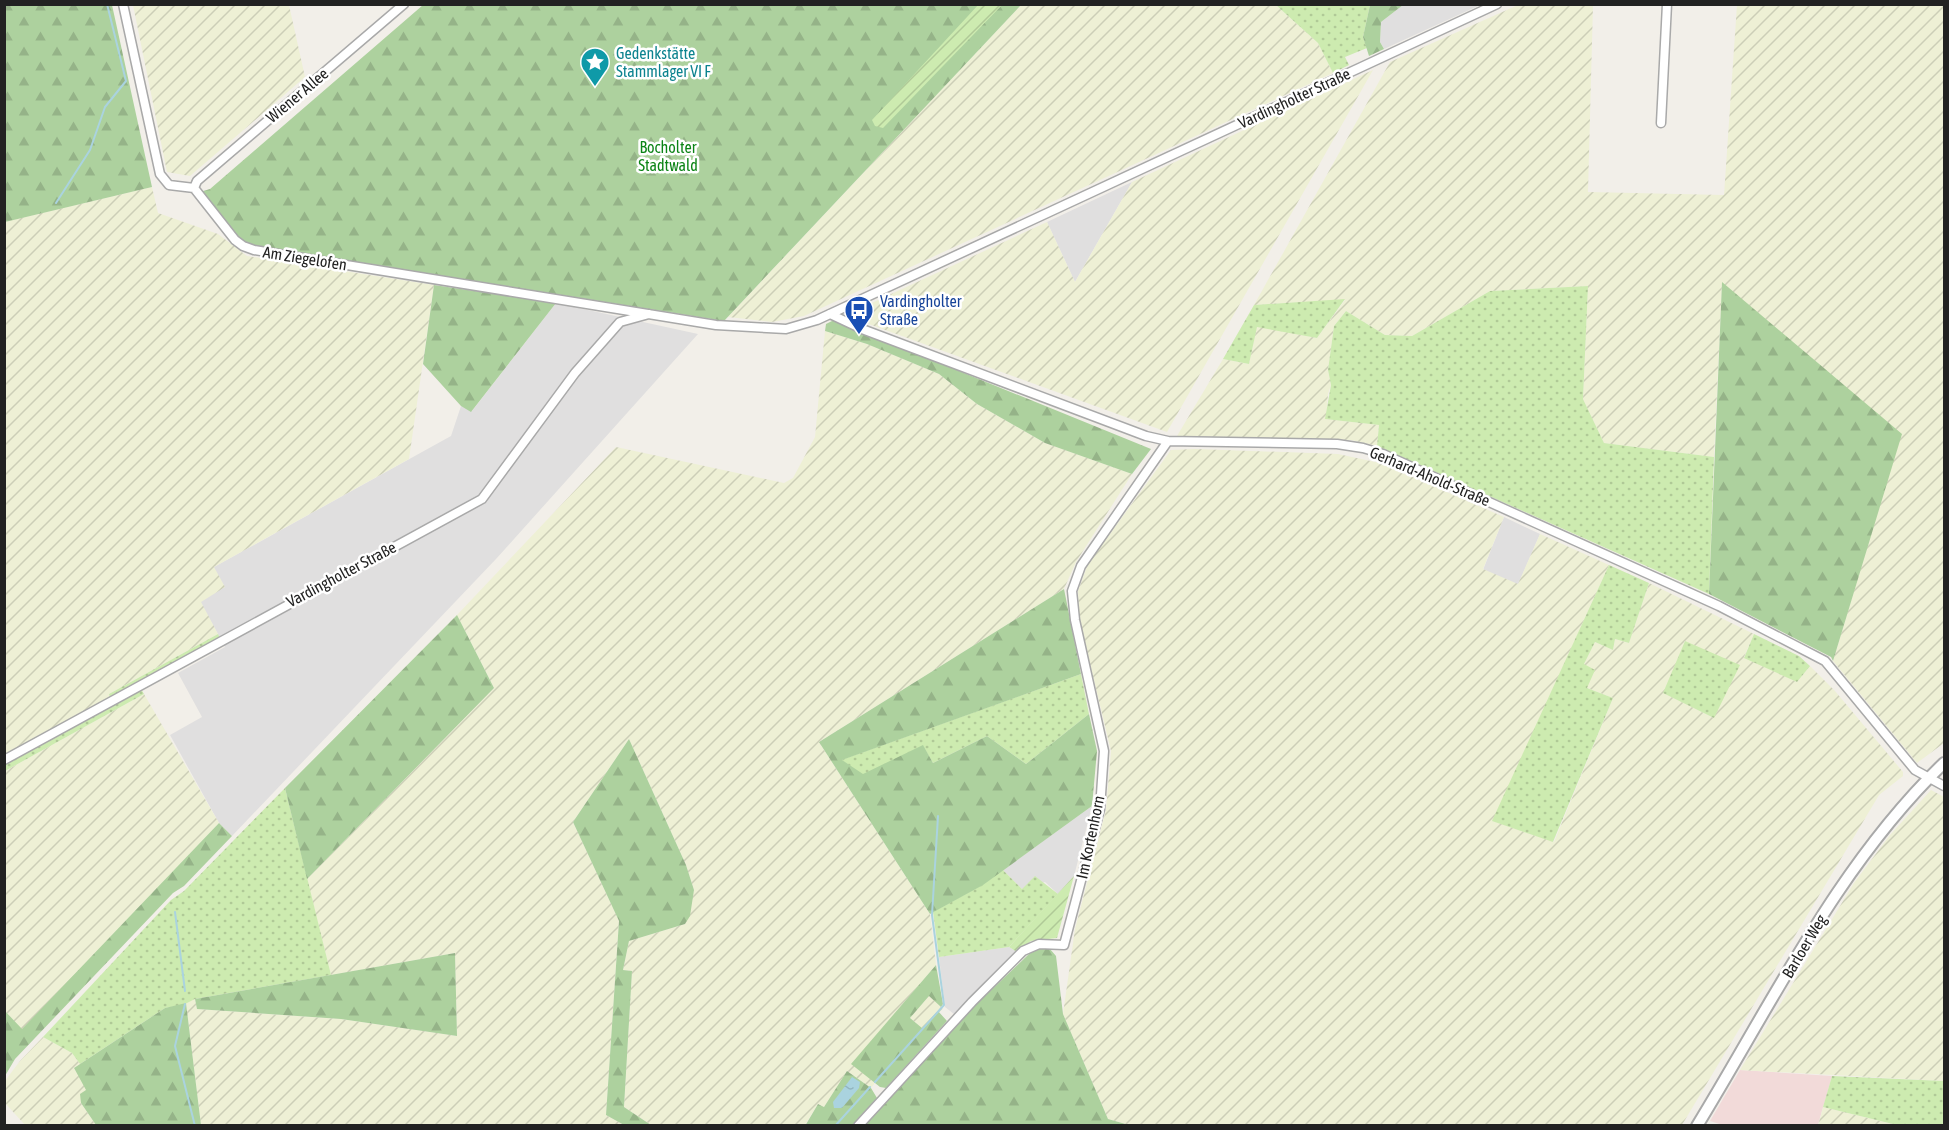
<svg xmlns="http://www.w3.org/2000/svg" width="1949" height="1130" font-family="'Asap Condensed',sans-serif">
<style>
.residential{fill:#e0dfdf}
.commercial{fill:#f2dad9}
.farmland{fill:url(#farmland-furrows);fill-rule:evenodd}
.grass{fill:url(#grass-dots)}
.forest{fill:url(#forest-firs)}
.garden{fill:url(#garden-furrows)}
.water{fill:url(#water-ripples)}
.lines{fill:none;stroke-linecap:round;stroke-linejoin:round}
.stream{stroke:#aad3df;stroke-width:2}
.minor-casing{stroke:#a9a9a9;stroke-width:11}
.tertiary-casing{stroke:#a9a9a9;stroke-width:14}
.minor{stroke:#fff;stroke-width:8}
.tertiary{stroke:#fff;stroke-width:10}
.labels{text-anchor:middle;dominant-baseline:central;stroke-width:5;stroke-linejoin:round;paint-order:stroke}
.culture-label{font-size:16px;fill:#0d838f;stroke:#fff;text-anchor:start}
.street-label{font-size:16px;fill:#222;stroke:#fff}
.park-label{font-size:16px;fill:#0c8416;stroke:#fff}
.transit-label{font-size:16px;fill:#164399;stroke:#fff;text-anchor:start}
</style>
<defs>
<pattern id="farmland-furrows" width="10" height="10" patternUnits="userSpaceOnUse" patternTransform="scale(1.5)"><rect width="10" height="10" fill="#eef0d5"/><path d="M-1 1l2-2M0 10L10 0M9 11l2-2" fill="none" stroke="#ccceb7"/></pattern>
<pattern id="grass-dots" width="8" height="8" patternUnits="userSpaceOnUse" patternTransform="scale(1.5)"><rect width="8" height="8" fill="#cdebb0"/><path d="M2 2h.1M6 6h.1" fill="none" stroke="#b0c997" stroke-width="1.8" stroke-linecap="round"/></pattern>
<pattern id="forest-firs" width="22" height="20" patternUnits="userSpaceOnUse" patternTransform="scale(1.5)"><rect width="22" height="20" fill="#add19e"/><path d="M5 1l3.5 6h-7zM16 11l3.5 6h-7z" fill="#95b388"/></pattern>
<pattern id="garden-furrows" width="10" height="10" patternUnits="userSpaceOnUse" patternTransform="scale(1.5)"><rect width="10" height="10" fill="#cdebb0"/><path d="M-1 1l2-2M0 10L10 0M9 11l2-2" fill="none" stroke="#b0c997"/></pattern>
<pattern id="water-ripples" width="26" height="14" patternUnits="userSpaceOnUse" patternTransform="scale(1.5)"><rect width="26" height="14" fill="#aad3df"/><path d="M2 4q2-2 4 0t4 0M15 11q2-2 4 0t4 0" fill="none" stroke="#92b5bf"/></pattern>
</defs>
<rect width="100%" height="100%" fill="#f2efe9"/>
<path class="residential" d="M1403 5H1480L1384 49 1380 42 1381 22Z
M1132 182 1075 282 1047 222Z
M556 303 698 334 496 559 232 836 219 823 170 735 202 717 178 673 225 647 200 602 214 567 451 436 461 406 472 411Z
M1504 517 1540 534 1518 585 1483 570Z
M1092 806 1074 876 1058 894 1045 882 1022 889 1003 870Z
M1009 947 1017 952 954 1014 945 1007 939 957Z"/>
<path class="commercial" d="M1740 1070 1832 1076 1818 1125 1726 1126 1710 1121Z"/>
<path class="farmland" d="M133 5H289L305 77 190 176 167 172Z
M1021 5H1276L1318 43 1333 73 804 316 772 322 728 317Z
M1518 5H1593L1588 192 1724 195 1737 5H1944V743L1917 763 1833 661 1901 434 1722 283 1714 457 1604 443 1583 399 1588 286 1490 291 1412 336 1385 335 1346 311 1334 326 1328 370 1331 385 1328 394 1326 419 1379 425 1377 446 1351 440 1177 436 1223 359 1249 364 1257 326 1317 338 1345 300 1254 305 1390 62Z
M1373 70 1167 432 866 323 850 313 1047 222 1075 282 1132 182Z
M152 187 158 213 218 234 247 256 434 285 409 459 214 567 225 587 201 602 218 634 109 694 110 698 5 755 4 222Z
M825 331 867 344 939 374 977 404 1045 443 1132 474 1076 562 1064 589 819 742 930 914 936 965 852 1064 875 1083 871 1088 847 1071 824 1107 818 1104 805 1125H651L624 1107 632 971 623 970 629 941 685 924 694 890 686 865 629 739 573 822 619 921 606 1115 624 1125H201L186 1003 195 999 197 1009 341 1019 457 1036 455 953 331 975 307 879 494 688 457 615 616 447 784 483 793 478 815 437Z
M1195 449 1338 454 1380 463 1504 517 1483 569 1518 584 1540 534 1609 565 1493 821 1554 842 1613 698 1587 688 1584 664 1595 642 1613 650 1615 639 1629 643 1649 583 1754 634 1744 657 1797 682 1810 666 1835 691 1903 772V776L1879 795 1682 1125H1129L1108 1119 1063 1014 1075 929 1106 810 1111 751 1079 618 1078 591 1088 564 1171 450ZM1685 641 1714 718 1664 693Z
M144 694 219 823 22 1030 5 1011V771Z
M1931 790 1944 797V1081L1740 1070 1854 883 1890 835Z
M929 996 943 1009 922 1028 910 1018Z
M43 1037 72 1053 80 1064 74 1068 87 1090 81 1103 96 1125H25L5 1103 4 1082 20 1061Z
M1823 1107 1897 1125 1818 1126Z"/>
<path class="grass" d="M1276 5H1370L1363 37 1367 48 1345 57 1349 65 1333 73 1318 43Z
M1588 286 1583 399 1604 443 1714 457 1709 594 1377 446 1379 425 1325 419 1331 385 1328 370 1334 326 1346 311 1385 335 1412 336 1490 291Z
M1345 299 1317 338 1257 327 1249 364 1223 359 1254 305Z
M1609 565 1649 583 1629 643 1615 639 1613 650 1595 642 1584 664 1595 670 1587 688 1613 698 1553 842 1492 821Z
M218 634 220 638 110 698 109 694Z
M1754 634 1799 656 1810 666 1797 682 1744 658Z
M1685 641 1740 665 1714 718 1663 693Z
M1081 674 1089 714 1026 764 987 736 933 763 923 746 863 775 841 760Z
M141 689 144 694 5 771V764Z
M285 788 331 975 195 999 183 1005 165 1008 80 1064 72 1053 43 1037 171 900 184 891Z
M1003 870 1022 889 1035 876 1058 894 1009 947 939 957 933 912 982 885Z
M1832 1076 1944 1081V1125H1897L1823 1107Z"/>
<path class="forest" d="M4 5H112L152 187 5 222Z
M423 5H1021L724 321 249 245 240 239 200 192 210 189Z
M1370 5H1403L1381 22 1380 42 1384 49 1369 56 1363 37Z
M1722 282 1902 434 1833 661 1831 657 1709 594Z
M434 285 556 303 471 412 461 406 423 364Z
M834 320 1151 449 1132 474 1045 443 977 404 939 374 867 344 825 331 826 324Z
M1064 589 1081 674 842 760 863 774 923 745 933 763 987 736 1026 764 1089 714 1097 751 1092 806 983 885 930 914 819 742Z
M457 615 494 688 307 879 285 788Z
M629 739 686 865 694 890 690 916 685 924 629 941 623 970 632 971 624 1107 651 1125H624L606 1115 619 921 573 822Z
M219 823 232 836 184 886 173 893 15 1059 5 1076V1011L22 1029Z
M1038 949H1050L1056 956 1063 1014 1108 1119 1129 1125 864 1126 964 1016 1029 954Z
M455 953 457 1036 341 1019 197 1009 195 999Z
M936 965 943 1004 941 1007 929 996 910 1018 922 1028 938 1011 947 1021 886 1088 880 1087 851 1064Z
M186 1003 201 1125H96L81 1103 80 1094 86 1090 74 1068 165 1008Z
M847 1071 871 1088 877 1098 852 1125 805 1126 818 1104 824 1107Z"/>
<path class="garden" d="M979 4 1002 5 883 128 875 126 872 120Z
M1074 876 1057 938 1031 941 1017 952 1009 947Z"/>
<path class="water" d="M852 1077 860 1082 859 1088 842 1108H834L833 1102Z"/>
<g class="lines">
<path class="stream" d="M56 203 90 150 105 107 126 81 107 4
M175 912 185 991
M185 1004 175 1046 195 1126
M875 1082 944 1005 932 915 938 816
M835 1126 870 1087"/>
<g class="minor-casing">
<path id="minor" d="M123 4 160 174 169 185 194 188
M1661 123 1667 4
M194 188 235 240 243 246 254 250 716 325 786 329 817 320 1497 4
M194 188 197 181 404 4
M830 314 862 329 1146 436 1168 441 1337 444 1363 448 1383 454 1719 606 1825 661 1915 770 1944 786
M4 760 482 499 575 373 620 322 649 314
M858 1126 972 1002 1023 951 1039 944 1064 945 1100 809 1104 751 1075 620 1072 591 1081 566 1168 441"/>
</g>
<g class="tertiary-casing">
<path id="tertiary" d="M1697 1126C1774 1000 1838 865 1944 763"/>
</g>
<use href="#minor" class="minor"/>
<use href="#tertiary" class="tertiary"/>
</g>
<defs>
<g id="sight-pin" transform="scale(1.5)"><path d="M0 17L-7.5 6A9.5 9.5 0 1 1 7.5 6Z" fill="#0f9aa8" stroke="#fff"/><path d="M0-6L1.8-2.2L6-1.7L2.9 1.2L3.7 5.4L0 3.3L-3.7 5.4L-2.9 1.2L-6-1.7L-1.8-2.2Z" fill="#fff"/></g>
<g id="bus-pin" transform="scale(1.5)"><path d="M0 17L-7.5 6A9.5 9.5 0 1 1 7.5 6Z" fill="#1a4fb4" stroke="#fff"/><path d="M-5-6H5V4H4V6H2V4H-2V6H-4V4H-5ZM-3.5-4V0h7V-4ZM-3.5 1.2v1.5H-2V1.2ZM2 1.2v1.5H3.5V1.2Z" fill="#fff"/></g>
</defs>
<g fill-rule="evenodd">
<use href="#sight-pin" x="595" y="62"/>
<use href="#bus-pin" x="859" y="310"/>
</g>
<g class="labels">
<g class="culture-label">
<text x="616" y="53">Gedenkstätte<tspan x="616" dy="18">Stammlager VI F</tspan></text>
</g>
<g class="street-label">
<text transform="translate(297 95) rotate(-40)">Wiener Allee</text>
<text transform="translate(1294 98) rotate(-25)">Vardingholter Straße</text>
<text transform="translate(305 258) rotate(9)">Am Ziegelofen</text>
<text transform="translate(1430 476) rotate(23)">Gerhard-Ahold-Straße</text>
<text transform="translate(341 574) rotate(-28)">Vardingholter Straße</text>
<text transform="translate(1090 837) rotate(-78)">Im Kortenhorn</text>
<text transform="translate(1804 946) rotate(-59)">Barloer Weg</text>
</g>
<g class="park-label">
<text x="668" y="147">Bocholter<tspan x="668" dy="18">Stadtwald</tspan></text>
</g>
<g class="transit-label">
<text x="880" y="301">Vardingholter<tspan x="880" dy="18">Straße</tspan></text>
</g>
</g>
<rect width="1949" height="1130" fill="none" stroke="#222222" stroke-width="12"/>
</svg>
